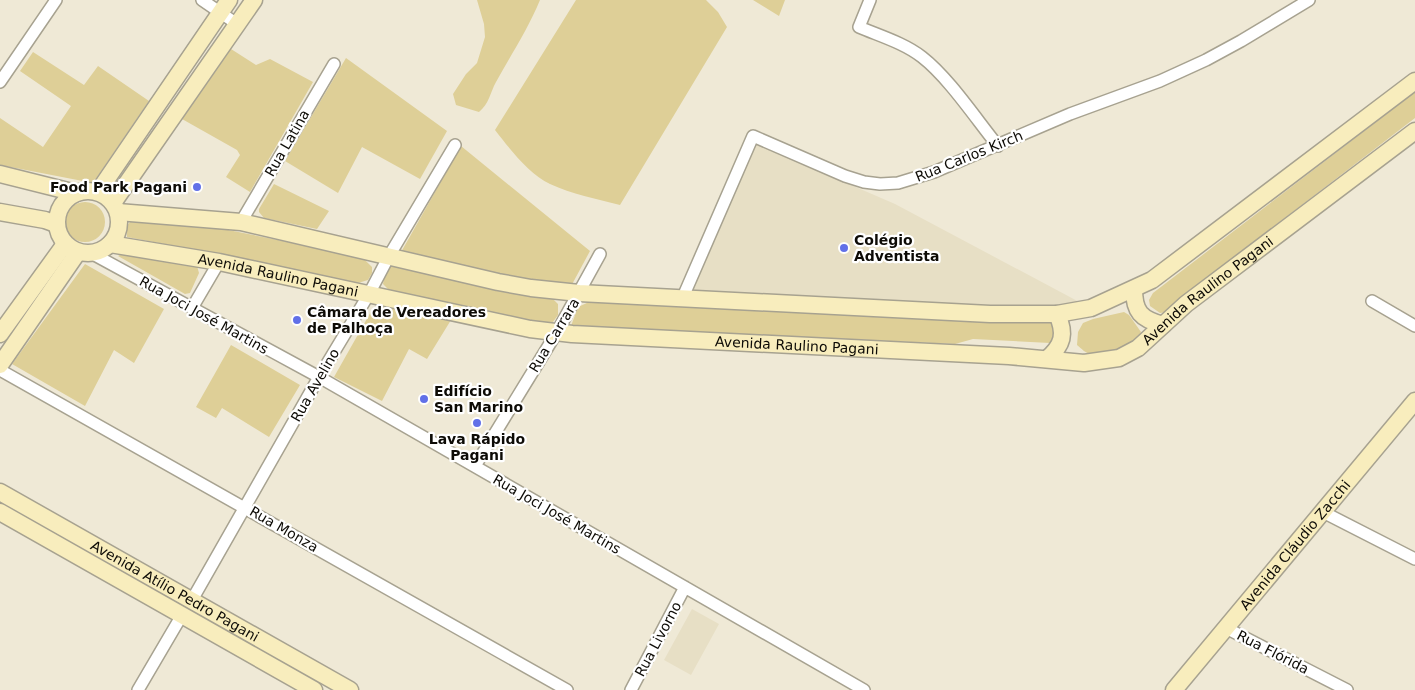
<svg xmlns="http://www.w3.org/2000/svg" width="1415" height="690" font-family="'DejaVu Sans',sans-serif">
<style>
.built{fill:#e7dfc5}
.green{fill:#decf97}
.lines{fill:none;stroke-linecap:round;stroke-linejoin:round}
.street-casing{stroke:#a7a290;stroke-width:14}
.secondary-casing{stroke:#a7a290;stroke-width:19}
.street{stroke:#fff;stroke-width:11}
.secondary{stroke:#f8edbd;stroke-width:16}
.poi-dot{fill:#6170e8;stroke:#fff;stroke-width:2}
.labels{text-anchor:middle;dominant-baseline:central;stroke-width:4.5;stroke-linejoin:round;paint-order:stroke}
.street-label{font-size:14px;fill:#0d0b06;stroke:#fff}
.poi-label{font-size:14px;font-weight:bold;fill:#0d0b06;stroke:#fff;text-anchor:start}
</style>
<rect width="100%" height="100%" fill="#efe9d6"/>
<path class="built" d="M756 144 895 204 1083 304 1069 307 990 308 692 292Z
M692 609 719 624 691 675 664 660Z"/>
<path class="green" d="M477 0H540C528 29 511 55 496 82 490 93 489 104 479 112L456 105 453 94 466 74 477 63 485 37 484 24Z
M576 0H706L718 12 727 27 620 205C596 199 572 194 550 184 529 174 509 148 495 130Z
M753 0H785L779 16Z
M231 49 256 65 270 59 313 82 250 192 226 177 240 155 237 150 182 119Z
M33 52 84 85 98 66 149 101 93 183 0 165V118L43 147 71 106 20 71Z
M346 58 447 131 420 179 362 147 338 193 285 161Z
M1415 92V118L1195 287 1167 312 1160 313 1150 306 1149 300 1153 293Z
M461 146 590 251 569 290 400 254Z
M274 184 329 211 317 229 264 218 259 212V209Z
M65 222a20 20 0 1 1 40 0a20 20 0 1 1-40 0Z
M130 222 208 226 353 255 365 260 372 267V273L368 280 358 283 254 261 127 237 126 227Z
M125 252 197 266 199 273 190 293 185 294 118 256Z
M85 264 164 309 134 363 114 350 85 406 12 364Z
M391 266H397L552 298 558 304V315L553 322 541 324 403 294 388 289 383 284 385 273Z
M589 302 731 305 1049 322 1053 324 1055 338 1050 343 973 339 955 344 571 326 578 307Z
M380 306 451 320 427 359 409 349 382 401 334 377 373 308Z
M1124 312 1129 315 1141 332C1136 344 1103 357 1091 354 1085 353 1082 349 1077 345L1078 332 1083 323 1093 319Z
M231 345 300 385 269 437 222 408 216 418 196 407Z"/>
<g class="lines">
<g class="street-casing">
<path id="street" d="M202 0 237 24
M870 0 859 27C880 36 904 43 922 57 949 78 976 119 998 146
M0 82 56 0
M241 222 334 64
M91 253 319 377 864 690
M683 297 753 136 845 176 864 182 880 184 898 183 934 172 1070 114 1160 81 1206 60 1241 41 1309 0
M1372 301 1415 326
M192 308 219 262
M0 370 567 690
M475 466 557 332 600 254
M1323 512 1415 559
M192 600 319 377 369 294 389 256 455 145
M1226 628 1347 690
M138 690 182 615
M631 690 685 587"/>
</g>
<g class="secondary-casing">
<g id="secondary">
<path d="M0 174 76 193"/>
<circle cx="88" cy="222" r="31"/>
<path d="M98 192 229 0"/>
<path d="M113 203 254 0"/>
<path d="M0 212 45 220 56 224"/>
<path d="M118 212 241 222 498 282 531 288 579 293 990 314H1057L1091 308 1152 280 1415 81"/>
<path id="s1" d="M110 244 219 262 530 329 572 334 1009 356 1084 363 1119 358 1138 348 1186 304 1415 131"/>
<path d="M1134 289C1134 312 1141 319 1163 325"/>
<path d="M0 334 65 244"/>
<path d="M1047 359C1063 345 1066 334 1057 314"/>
<path d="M0 365 78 252"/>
<path id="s2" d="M0 492 350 690"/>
<path d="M0 512 314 690"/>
<path id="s3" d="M1174 690 1415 401"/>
</g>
</g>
<use href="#street" class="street"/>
<use href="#secondary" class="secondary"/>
</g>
<g class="poi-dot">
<circle cx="197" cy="187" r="5"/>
<circle cx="844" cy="248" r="5"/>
<circle cx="297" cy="320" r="5"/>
<circle cx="424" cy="399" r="5"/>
<circle cx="477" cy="423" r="5"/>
</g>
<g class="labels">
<g class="street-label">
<text transform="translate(287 143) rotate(-60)">Rua Latina</text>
<text transform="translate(969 156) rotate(-22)">Rua Carlos Kirch</text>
<text stroke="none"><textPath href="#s1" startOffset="171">Avenida Raulino Pagani</textPath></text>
<text stroke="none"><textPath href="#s1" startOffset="1131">Avenida Raulino Pagani</textPath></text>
<text transform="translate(204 315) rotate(29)">Rua Joci José Martins</text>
<text transform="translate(554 335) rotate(-59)">Rua Carrara</text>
<text stroke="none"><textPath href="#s1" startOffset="696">Avenida Raulino Pagani</textPath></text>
<text transform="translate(315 385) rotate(-60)">Rua Avelino</text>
<text transform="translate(557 514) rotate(30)">Rua Joci José Martins</text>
<text transform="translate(284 529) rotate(30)">Rua Monza</text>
<text stroke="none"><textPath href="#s3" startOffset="189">Avenida Cláudio Zacchi</textPath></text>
<text stroke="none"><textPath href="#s2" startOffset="201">Avenida Atílio Pedro Pagani</textPath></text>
<text transform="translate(658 639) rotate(-62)">Rua Livorno</text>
<text transform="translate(1273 652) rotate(27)">Rua Flórida</text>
</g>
<g class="poi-label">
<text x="187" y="187" text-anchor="end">Food Park Pagani</text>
<text x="854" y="240">Colégio<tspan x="854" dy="16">Adventista</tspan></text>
<text x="307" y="312">Câmara de Vereadores<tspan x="307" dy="16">de Palhoça</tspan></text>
<text x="434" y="391">Edifício<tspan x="434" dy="16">San Marino</tspan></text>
<text x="477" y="439" text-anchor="middle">Lava Rápido<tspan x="477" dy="16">Pagani</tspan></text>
</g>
</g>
</svg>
